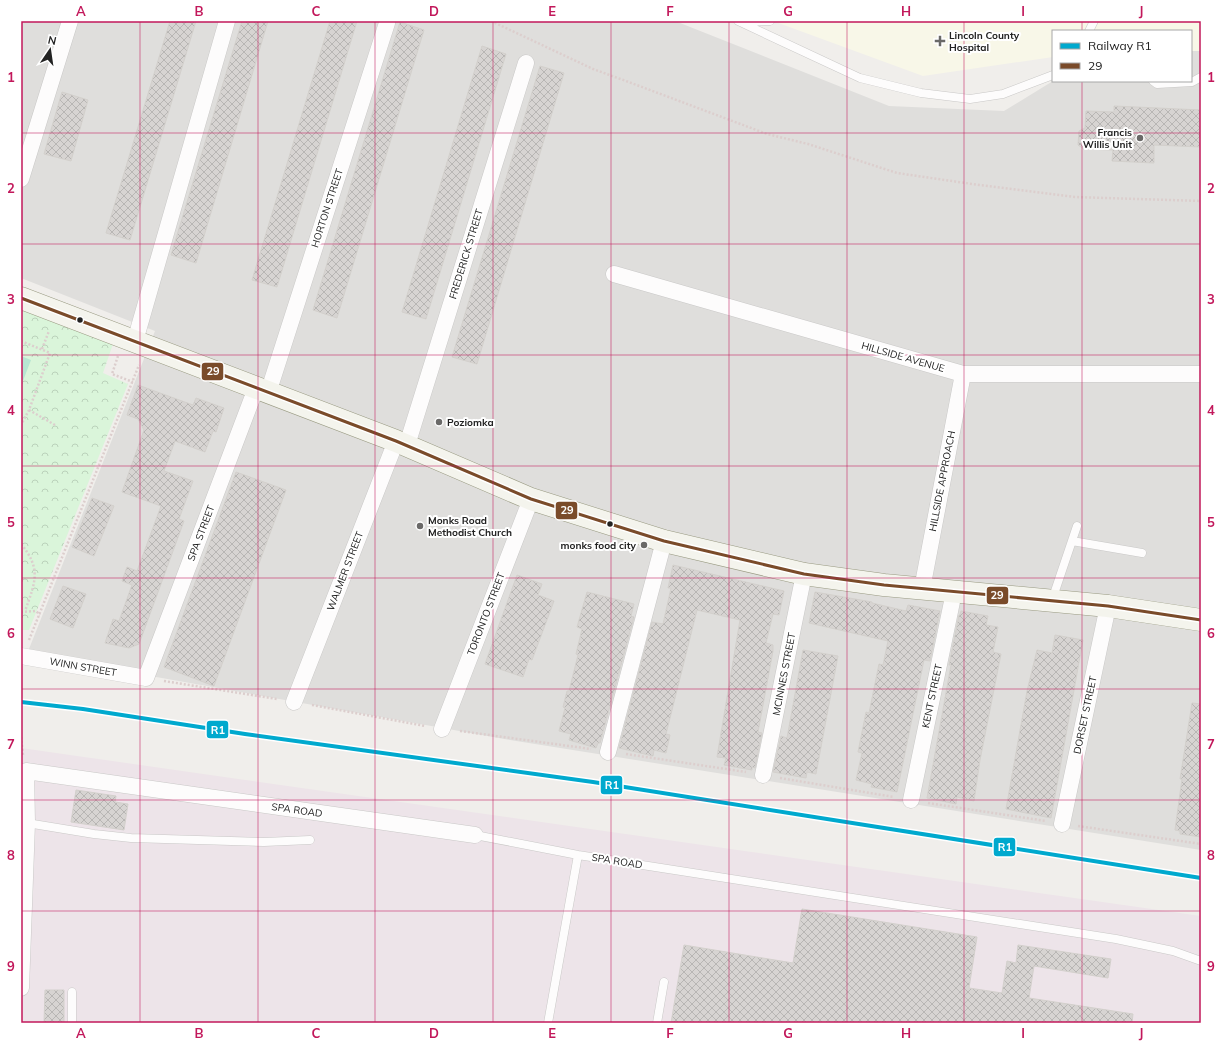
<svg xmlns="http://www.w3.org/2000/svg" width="1222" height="1044" font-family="Mulish,sans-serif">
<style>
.residential{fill:#dfdedc}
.industrial{fill:#ede4e9}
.education{fill:#f8f7e8}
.park{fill:url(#park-crowns)}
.pitch{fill:#b7e6d2}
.building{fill:url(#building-cross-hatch);stroke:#d3d0cc}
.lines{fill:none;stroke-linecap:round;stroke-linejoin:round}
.lane-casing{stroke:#c9c8c7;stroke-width:9}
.street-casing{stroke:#c9c8c7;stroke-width:17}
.secondary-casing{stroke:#999a82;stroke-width:23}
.path{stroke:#dccecd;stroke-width:2.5;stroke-dasharray:2 2;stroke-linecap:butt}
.lane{stroke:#fdfcfc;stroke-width:8}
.street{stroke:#fdfcfc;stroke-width:16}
.secondary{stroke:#f4f4ed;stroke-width:22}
.bus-1-casing{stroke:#fff;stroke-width:6}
.bus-1{stroke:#7a4b2a;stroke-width:3}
.rail-1-casing{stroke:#fff;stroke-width:7}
.rail-1{stroke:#00a9ce;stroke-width:4}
.grid{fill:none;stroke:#c2185b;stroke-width:1;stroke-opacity:0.55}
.poi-dot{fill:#6a6968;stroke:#fff;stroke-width:1.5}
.bus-dot{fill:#222;stroke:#fff;stroke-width:1.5}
.labels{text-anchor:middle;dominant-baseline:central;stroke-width:4;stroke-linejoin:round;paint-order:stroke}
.poi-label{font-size:10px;font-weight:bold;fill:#222;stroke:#fff;text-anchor:start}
.street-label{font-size:10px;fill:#222;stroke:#fff}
.line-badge{stroke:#fff;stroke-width:1.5}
.badge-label{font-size:11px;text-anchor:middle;font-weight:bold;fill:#fff}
.neatline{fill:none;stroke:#c2185b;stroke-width:1.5}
.grid-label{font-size:13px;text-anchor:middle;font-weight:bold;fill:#c2185b}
</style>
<defs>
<pattern id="park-crowns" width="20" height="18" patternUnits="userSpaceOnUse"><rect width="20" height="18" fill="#daf5da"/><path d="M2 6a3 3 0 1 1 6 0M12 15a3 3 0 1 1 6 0" fill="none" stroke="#bbd2bb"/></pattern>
<pattern id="building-cross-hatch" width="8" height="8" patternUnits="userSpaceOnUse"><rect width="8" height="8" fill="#d7d4d2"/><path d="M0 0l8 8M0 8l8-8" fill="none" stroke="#b8b6b4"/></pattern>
</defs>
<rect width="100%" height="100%" fill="#f0eeeb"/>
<path class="residential" d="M21 21H675L889 106 1004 111 1053 81H1191V51H1201V850L510 740 27 654 155 331 21 278Z"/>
<path class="industrial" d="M21 748 1201 916V1023H21Z"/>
<path class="education" d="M773 21H1201V51H1191V31H1053V57L923 76Z"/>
<path class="park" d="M21 308 114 341 103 373 128 384 29 630H21Z"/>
<path class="pitch" d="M21 356 31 360 21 386Z"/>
<path class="building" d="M170 21H196L130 240 106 233Z
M242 21H268L196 263 171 255Z
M330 21H357L277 287 252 280Z
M400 22 424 30 337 318 313 310Z
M482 46 506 54 426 319 402 312Z
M540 66 564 73 477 364 452 357Z
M62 92 88 100 71 161 44 154Z
M1114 106 1201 110V147L1154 145V163L1112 161 1113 150 1084 149 1078 145 1079 131 1085 128 1086 111 1114 112Z
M138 385 193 405 196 398 224 408 216 432 213 431 205 452 175 441 164 471 193 481 179 519 184 521 139 644 129 648 105 643 113 619 119 621 132 585 122 581 127 567 137 571 161 506 122 492 144 430 138 419 127 415Z
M236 472 286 490 214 686 164 667Z
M92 498 114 506 94 556 72 547Z
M673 565 784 591 779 615 773 614 766 643 773 645V651L758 732 762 733 755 768 752 767V770L724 765 726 758 717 757 740 620 697 610 666 734 670 735 666 753 654 750 653 756 619 748 652 622 663 624 671 588H668Z
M517 575 542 584 538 595 554 601 532 660 529 659 523 677 485 664Z
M63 586 86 594 73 628 50 619Z
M587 592 634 604 631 616 634 617 600 743H598L596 748 569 740 571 734 559 731 565 708 563 707 567 691H569L578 655 576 654 582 629 577 627Z
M815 592 872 602V603L906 611 908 605 940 611 930 661 924 660 897 792 871 787 872 784 856 780 862 753 858 752 866 712 869 713 879 664 883 665 888 641 809 623Z
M961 611 988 616 986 625 998 627 993 652 1001 654 980 760 974 801 957 797 956 804 927 798 951 665H949L959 615H960Z
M1055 635 1083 640 1051 818 1006 809 1027 691 1037 650 1052 653Z
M803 650 838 656 816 774 807 772 806 778 773 772 781 736 787 738Z
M1192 703 1201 704V837L1180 834V831L1175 830 1182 779H1180Z
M76 790 116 796 115 802 128 804 124 830 71 822Z
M802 909 977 937 969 988 1002 993 1007 961 1016 963 1018 945 1111 959 1108 978 1034 966 1029 998 1133 1014 1132 1023H671L684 945 793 963Z
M45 990H64V1023H44Z"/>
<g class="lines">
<g class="lane-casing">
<path id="lane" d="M738 21 860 78 921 93 970 99 1003 94 1053 75
M742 22 770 21
M1089 31 1094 21
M1153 81 1157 84 1192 82 1201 77
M1072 541 1142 553
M1052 600 1077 526
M27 823 94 834 131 838 264 842 310 840
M475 835 578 855 1116 939 1173 951 1201 961
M72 1023V992
M548 1023 578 855
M657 1023 664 982"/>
</g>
<g class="street-casing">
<path id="street" d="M21 179 70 21
M614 274 963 374H1201
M135 341 227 21
M268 393 387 23
M407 445 526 63
M922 589 963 374
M21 656 146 678 256 388
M294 702 396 441
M442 729 531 499
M608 752 664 541
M763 775 804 574
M911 800 954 592
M1062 824 1108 606
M21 988 27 823 26 771 475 835"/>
</g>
<g class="secondary-casing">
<path id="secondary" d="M21 298 396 441 531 499 664 541 804 574 884 585 1108 606 1201 620"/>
</g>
<path class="path" d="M491 21 593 69 626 81 767 134 808 144 897 173 979 185 1075 197 1201 201
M21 341 50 353 29 410 21 425
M42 349 49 331
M118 356 112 374 133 382
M29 410 55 425
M21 544C42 569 35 583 25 611
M21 612 36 611 40 615
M29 640 139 365
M164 681 277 699
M312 705 425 726
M460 731 591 749
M21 737 23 755
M626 754 746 772
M780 778 894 797
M928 803 1046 821
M1078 826 1201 844"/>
<use href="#lane" class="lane"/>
<use href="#street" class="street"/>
<use href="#secondary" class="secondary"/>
<g class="bus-1-casing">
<path id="bus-1" d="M21 298 396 441 531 499 664 541 804 574 884 585 1108 606 1201 620"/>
</g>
<use href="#bus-1" class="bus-1"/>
<g class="rail-1-casing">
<path id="rail-1" d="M21 702 83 709 245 734 593 782 1201 878"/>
</g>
<use href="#rail-1" class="rail-1"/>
</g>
<path class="grid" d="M140 21V1023M258 21V1023M375 21V1023M493 21V1023M611 21V1023M729 21V1023M847 21V1023M964 21V1023M1082 21V31M1082 81V1023M21 133H1201M21 244H1201M21 355H1201M21 466H1201M21 578H1201M21 689H1201M21 800H1201M21 911H1201"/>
<g class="poi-dot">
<path d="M938 35h4v4h4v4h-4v4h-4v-4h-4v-4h4z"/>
<circle cx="1140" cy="138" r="4"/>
<circle cx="439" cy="422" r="4"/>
<circle cx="420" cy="526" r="4"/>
<circle cx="644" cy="545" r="4"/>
</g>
<g class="bus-dot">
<circle cx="80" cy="320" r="3.5"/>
<circle cx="610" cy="524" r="3.5"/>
</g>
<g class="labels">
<g class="poi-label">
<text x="949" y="35">Lincoln County<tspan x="949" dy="12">Hospital</tspan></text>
<text x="1132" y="132" text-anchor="end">Francis<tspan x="1132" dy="12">Willis Unit</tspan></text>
<text x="447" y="422">Poziomka</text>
<text x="428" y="520">Monks Road<tspan x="428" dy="12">Methodist Church</tspan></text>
<text x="636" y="545" text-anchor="end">monks food city</text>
</g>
<g class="street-label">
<text transform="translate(327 208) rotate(-72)">HORTON STREET</text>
<text transform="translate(466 254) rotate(-73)">FREDERICK STREET</text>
<text transform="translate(903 357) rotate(16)">HILLSIDE AVENUE</text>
<text transform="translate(942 481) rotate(-79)">HILLSIDE APPROACH</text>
<text transform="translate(201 533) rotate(-69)">SPA STREET</text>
<text transform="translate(345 571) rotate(-69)">WALMER STREET</text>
<text transform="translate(486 614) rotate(-69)">TORONTO STREET</text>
<text transform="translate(83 667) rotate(10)">WINN STREET</text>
<text transform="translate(784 674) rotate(-79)">MCINNES STREET</text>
<text transform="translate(932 696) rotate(-78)">KENT STREET</text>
<text transform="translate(1085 715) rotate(-78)">DORSET STREET</text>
<text transform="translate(297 810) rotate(8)">SPA ROAD</text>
<text transform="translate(617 861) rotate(9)">SPA ROAD</text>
</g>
</g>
<g class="line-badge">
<rect x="201" y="362" width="23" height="19" rx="4" fill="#7a4b2a"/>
<rect x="555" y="501" width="23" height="19" rx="4" fill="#7a4b2a"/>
<rect x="986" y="586" width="23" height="19" rx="4" fill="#7a4b2a"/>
<rect x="206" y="720" width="23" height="19" rx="4" fill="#00a9ce"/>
<rect x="600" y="775" width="23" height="20" rx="4" fill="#00a9ce"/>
<rect x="993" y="837" width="23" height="20" rx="4" fill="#00a9ce"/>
</g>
<g class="badge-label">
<text x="213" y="375">29</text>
<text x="567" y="514">29</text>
<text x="997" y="599">29</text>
<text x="218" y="734">R1</text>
<text x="612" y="789">R1</text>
<text x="1005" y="851">R1</text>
</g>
<rect width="1222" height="1044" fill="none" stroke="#ffffff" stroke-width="44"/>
<rect x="1052" y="30" width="140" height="52" fill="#ffffff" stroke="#a7a7a7"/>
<rect x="1060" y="43" width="20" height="6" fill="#00a9ce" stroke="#a7a7a7"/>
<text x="1088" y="50" font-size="12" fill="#222222">Railway R1</text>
<rect x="1060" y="63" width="20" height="6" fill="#7a4b2a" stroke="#a7a7a7"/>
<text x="1088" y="70" font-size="12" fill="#222222">29</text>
<g transform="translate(50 50) rotate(13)" stroke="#ffffff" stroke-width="3" paint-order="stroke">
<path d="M0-3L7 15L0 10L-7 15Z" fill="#222222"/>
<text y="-6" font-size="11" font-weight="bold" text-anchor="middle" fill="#222222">N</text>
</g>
<rect x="22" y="22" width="1178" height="1000" class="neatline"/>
<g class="grid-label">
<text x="81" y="16">A</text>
<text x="199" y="16">B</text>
<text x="316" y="16">C</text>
<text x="434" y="16">D</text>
<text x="552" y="16">E</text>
<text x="670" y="16">F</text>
<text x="788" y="16">G</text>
<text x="906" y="16">H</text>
<text x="1023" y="16">I</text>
<text x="1141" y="16">J</text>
<text x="11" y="82">1</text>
<text x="1211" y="82">1</text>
<text x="11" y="193">2</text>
<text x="1211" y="193">2</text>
<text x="11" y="304">3</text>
<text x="1211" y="304">3</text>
<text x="11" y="415">4</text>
<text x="1211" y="415">4</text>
<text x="11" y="527">5</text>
<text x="1211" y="527">5</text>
<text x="11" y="638">6</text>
<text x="1211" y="638">6</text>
<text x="11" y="749">7</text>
<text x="1211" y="749">7</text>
<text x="11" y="860">8</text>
<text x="1211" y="860">8</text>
<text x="11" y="971">9</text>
<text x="1211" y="971">9</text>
<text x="81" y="1038">A</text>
<text x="199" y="1038">B</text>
<text x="316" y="1038">C</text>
<text x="434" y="1038">D</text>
<text x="552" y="1038">E</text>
<text x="670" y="1038">F</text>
<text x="788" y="1038">G</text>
<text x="906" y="1038">H</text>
<text x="1023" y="1038">I</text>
<text x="1141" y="1038">J</text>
</g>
</svg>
